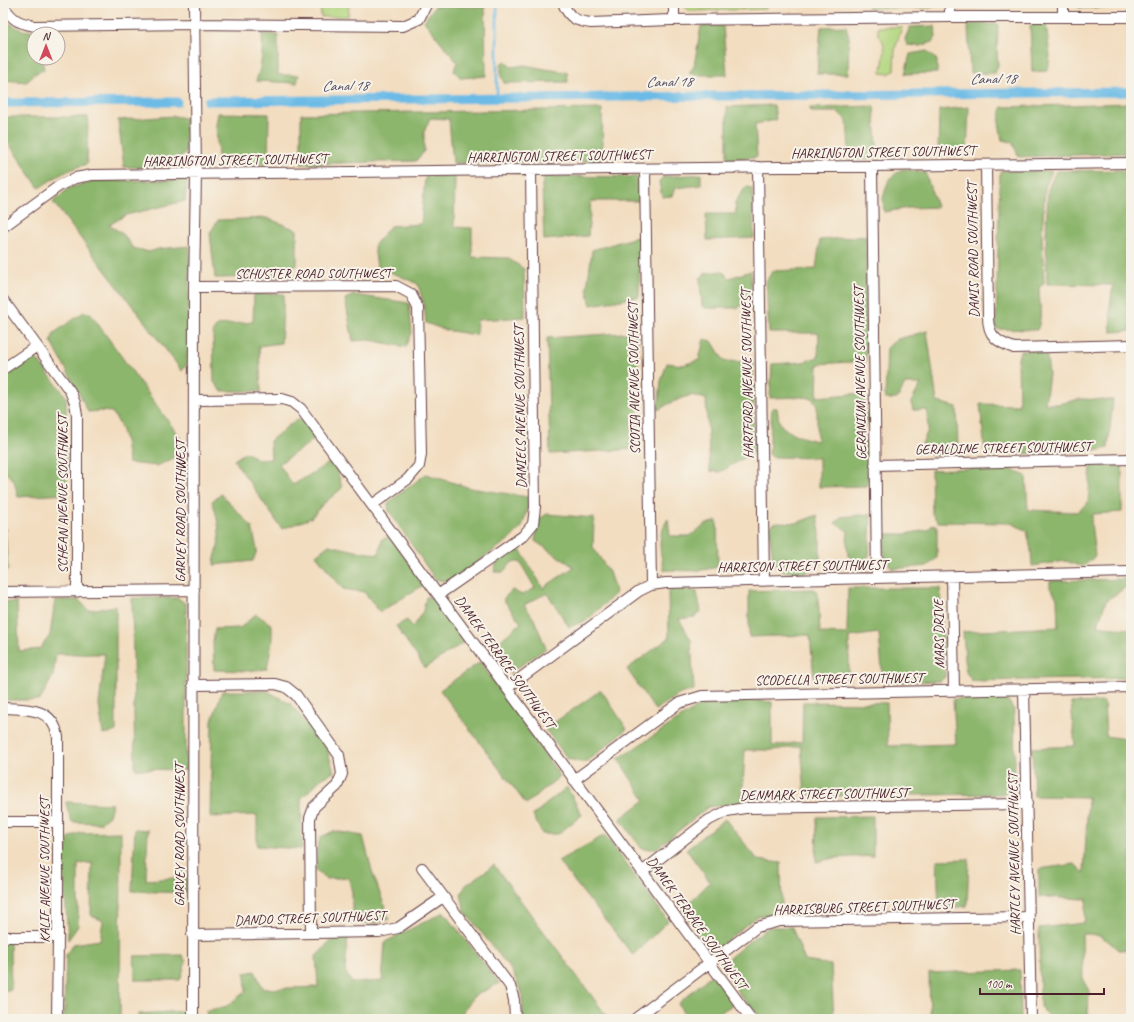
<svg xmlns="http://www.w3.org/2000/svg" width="1134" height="1022" font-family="Caveat,sans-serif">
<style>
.green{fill:#b2d57e;stroke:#7e7a54}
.forest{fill:#8db66d;stroke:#6c6a4c}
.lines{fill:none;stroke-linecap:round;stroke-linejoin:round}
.stream{stroke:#6cbbe6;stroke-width:2.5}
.canal{stroke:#6cbbe6;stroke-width:9}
.minor-casing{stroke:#633c41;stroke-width:12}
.minor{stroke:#fff;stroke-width:10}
.labels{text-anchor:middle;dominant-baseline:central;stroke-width:4;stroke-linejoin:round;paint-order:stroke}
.street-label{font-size:14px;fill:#4a1f2b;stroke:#f7f3e8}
.water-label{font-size:15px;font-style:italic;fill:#544e63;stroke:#f7f3e8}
</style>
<rect width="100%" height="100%" fill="#f7f3e8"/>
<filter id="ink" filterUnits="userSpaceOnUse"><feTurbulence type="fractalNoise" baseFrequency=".025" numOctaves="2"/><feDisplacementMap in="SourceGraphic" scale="8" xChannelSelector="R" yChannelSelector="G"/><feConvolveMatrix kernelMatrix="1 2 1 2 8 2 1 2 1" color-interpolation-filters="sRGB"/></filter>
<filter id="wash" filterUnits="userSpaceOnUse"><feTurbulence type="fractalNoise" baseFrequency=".012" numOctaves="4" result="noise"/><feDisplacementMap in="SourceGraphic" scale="16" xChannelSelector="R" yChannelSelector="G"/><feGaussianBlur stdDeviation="0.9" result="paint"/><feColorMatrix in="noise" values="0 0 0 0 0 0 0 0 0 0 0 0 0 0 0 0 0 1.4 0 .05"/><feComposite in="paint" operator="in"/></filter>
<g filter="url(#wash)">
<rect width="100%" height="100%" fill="#f2ddc0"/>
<path class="green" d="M320 3H349L348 16 321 17Z
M684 3H766V9L690 11 685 7Z
M868 3H941L931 8H868Z
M878 27H902L895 49 894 70 889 74 881 73C883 61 889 44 878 35Z"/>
<path class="forest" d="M1073 3H1131V7L1080 8Z
M435 6 485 7 486 76 461 78 454 71 457 62 424 21Z
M3 20 22 30 39 32V34H34V58H42L44 70 34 74 27 82 3 80Z
M968 24H998L997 53 998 65 995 73H970Z
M1046 24 1050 56 1048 71 1032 72 1030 25Z
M701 26H723L727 75H695L689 73 694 66Z
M846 26 849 37 848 74H817L821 27Z
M935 26 936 37 933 42 920 46 907 45 905 39 910 27Z
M262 34 278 35V75H299L297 83 256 81C262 65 263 51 262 34Z
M927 51 937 60V73L905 74 910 54Z
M504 61 511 67 524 65 545 69 567 72 568 82 504 83 501 76V64Z
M1131 103V153L1019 157 1012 142 1002 140 999 122 1002 107Z
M774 105 776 120 755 124 757 157 727 159V107Z
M874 106 878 158 850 161 847 121 838 112H810V108Z
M969 107 967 154 938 156 939 110Z
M602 109 603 150 599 161 453 163 449 119 430 118 424 132V151L416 161 301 164V114Z
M218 113 269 114 268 164 224 165 218 156 216 125Z
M174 116 185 118 186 153 174 161 157 168 124 167 118 120Z
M3 117H88L87 164C69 169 55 177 39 188L3 135Z
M902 169 925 172 937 207 908 208 884 212 883 198 889 179Z
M1131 170V331L1111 332 1110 306 1113 285 1047 284 1046 235 1048 189 1056 171Z
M1000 171H1052L1045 187 1042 235 1044 284 1039 287C1039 300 1043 319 1037 330L996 329Z
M701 174V185L675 188 672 196 662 197 659 182 663 177Z
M455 175 454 227 472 228V257L508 258 524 269 525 317 477 320 476 335 445 330 426 323 424 305 418 284 400 276 377 267 374 246 390 226 421 224 425 177Z
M545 176 638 177 639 201H591L588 236 544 240 542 185Z
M187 180 185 201 126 215 109 225 123 234 133 248 149 252 158 249 190 246 187 364 182 371 53 202 69 188 95 181Z
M746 187 752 188 754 238 707 240 706 214H736L735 202Z
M267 218 297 230V265L279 277 215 278 210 233 218 220Z
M640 236 639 297 591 305 587 289 592 250Z
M866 236V361L818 364 817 397 864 393V405L869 422 859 432 869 446V478L866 486 819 487V458L772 457 769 454 772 408H777C778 412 778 417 779 421 782 432 807 439 817 441V406L812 398 801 397 770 398 772 364 803 362 818 357 819 333H769L766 281 773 271 816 269 820 240Z
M722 271 729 278 751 271V298L738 308H706L702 306 700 278 706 273Z
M254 294H284L281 343 259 346 261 391H221L214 382 213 331 218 325 253 322Z
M354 295 409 303 412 333 406 347 369 340 353 341 345 299Z
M84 312 90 313 181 439 182 454 157 466 128 463C126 444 124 428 112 412L100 411 88 412 80 395 51 341 54 333Z
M927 331 937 402 957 407 958 452 943 455H931L922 444 928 430 927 410H913L911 402 921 384H905L897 399H885L887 347 898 339Z
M638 332 637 449 550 454 547 338Z
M704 339 712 341 724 361 753 362 754 452 720 472 710 471 706 399 691 395 670 403 658 410 661 381 667 363 683 365 699 360Z
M1046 350 1049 374 1045 404H1059L1080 399 1113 400 1108 448 1101 450 989 455 985 451 980 404 1019 405 1018 359 1020 351Z
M34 356 66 396 67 494 18 497 14 481 3 470V377Z
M303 419 315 439 279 464 293 485 329 463 336 466 342 488 322 505 311 518 282 529 234 460 246 452 259 460 271 459 270 441 294 421Z
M1091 466H1122V512L1093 514 1091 523 1095 556 1084 566 1077 565 1066 561 1032 566 1031 550 1027 531 1011 523 938 522 932 514 931 470 1005 467 1026 476 1028 510 1077 512 1088 503Z
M426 474 470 488 528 497 527 510 522 527 511 538 454 579 443 581 435 579 389 511 388 503Z
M221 494 252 527 257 550 253 561 214 565C214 558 217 553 218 546 221 531 217 516 212 501Z
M547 514 594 518 593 547 609 572 616 593 587 620 569 627 547 593 524 605 534 619 546 648 510 673 490 649 521 623 503 599 512 590 522 595 535 588 520 562H512L504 572H494L497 561 519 548 543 588 574 567 535 541 539 519Z
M871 514 869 556 859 564 848 556 847 542 848 531 835 523 841 517Z
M817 515 820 532V565C802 576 799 575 779 570L773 561 769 527 776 522 797 523Z
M668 519 670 536H690L706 524 717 521 718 567 697 571 664 570C660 550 656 537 668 519Z
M933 524 937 526V558L927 566 892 569C883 556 882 549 885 534H905L928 530Z
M3 528H5L8 570 3 571Z
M389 537 425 584 380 612 364 592 343 589 316 555 329 545 360 552 379 554 382 539Z
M1128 579 1129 585 1106 601 1098 625 1114 628 1131 629V678L972 681 966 672 963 632 1058 627 1057 598 1050 588V581Z
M848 588H940L945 677 940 681 883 683 879 633 849 637V681L814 679 810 635 749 637V591L813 589 818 592 820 633 847 634Z
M684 589 697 592 701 612 695 617 679 619 691 640 694 690 680 694 655 710 627 669 669 638 668 590Z
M426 597H430L464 642 425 668 396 626 407 620 413 627 423 611Z
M132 598H178L186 604V770L135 769Z
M55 600H79L88 610 116 606V731L103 735 99 704 105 654H56L53 676 40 700H3V602H17L19 651 40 649 50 635Z
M256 614 272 625V642L267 669 247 671 214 670 213 641 215 629 240 628Z
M480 662 560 776 526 804 440 690Z
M601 690 627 729 586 762H581L568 759 545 729Z
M222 691H267L291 704 327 749 334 772 321 779 301 799 302 849 257 846V815L210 817 212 721Z
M1005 696 1014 710 1015 788 1002 794 830 796 805 794 801 746 773 750H745L742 802 708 807 656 849H642L620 819 645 800 618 759 699 706 751 700 772 702V746L802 742 803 702 887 703 888 746 956 744 953 699Z
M1104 702 1106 736 1131 740V950H1118C1106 938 1099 933 1082 934L1083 980 1089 991 1088 1016 1051 1018 1040 1007 1039 928 1084 923 1087 899 1039 897V869L1075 864 1084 873 1088 797 1034 796 1032 748 1075 746 1071 703Z
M567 787 582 815 558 834H542L533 815Z
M66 802 112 804 109 816 100 823 72 822 68 811Z
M873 816V856L834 858 816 862 817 817Z
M725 819 758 860 781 863 782 913 757 916 712 953 682 910 710 882 686 849Z
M135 829 148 830 146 880 175 878 179 870H184L187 876 185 893 132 891Z
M334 831 363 836 372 871 389 919 377 923H352V892L348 877 327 879 316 871 317 847 321 837Z
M121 832 120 1019H64L66 955 73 944 100 940 103 921 91 915 92 863 78 864V926L68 940 63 861 69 838 80 833Z
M605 835 668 921 633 955 558 861Z
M969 859 967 906 939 909 937 860Z
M494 865 609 1019H523L522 993 512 971 465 912 461 894 466 885Z
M444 912 499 983 473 997 463 1012 461 1019H208L206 1011 227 1006 246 991 245 973 255 971 263 989 318 987 316 956 334 938 348 937 345 971 352 983 382 981 385 942Z
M770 927H792L805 961 831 965 834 1019H762L740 995 722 964 753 938Z
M3 942H10L11 990H3Z
M182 955 186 962 180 980H135L134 956Z
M1020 970 1021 1017 1016 1019H930L929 973Z
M712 974 734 1004 709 1019H688L678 1004Z
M186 1011V1019H138V1014Z"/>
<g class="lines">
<path class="stream" d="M497 3V98"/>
<path class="canal" d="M208 101 1131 92
M3 103 177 102"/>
</g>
</g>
<g filter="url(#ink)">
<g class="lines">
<g class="minor-casing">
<path id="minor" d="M563 3C569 18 575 21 591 23L671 20 950 17H1131
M3 6C14 21 17 22 34 26L194 24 403 26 419 19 427 3
M950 17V3
M1063 17V3
M674 20V3
M986 165 988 317C988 336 997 342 1014 348L1131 345
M758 167 764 581
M872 167 877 578
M645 169 651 585
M3 227 59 186 75 178 92 175 1131 163
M194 287 396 286 411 294 418 308 421 454 419 466 408 479 372 505
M3 300 70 391 75 403 77 415V592
M3 369 37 346
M195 400 282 399 292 402 301 409 751 1019
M875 465 1131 459
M952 577 954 690
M3 592 194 590
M438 595 523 536 533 524 535 507 531 171
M193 685 275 684 286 687 296 695 339 755 342 774 337 786 314 807 310 818 311 932
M507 688 639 591 651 585 666 583 1131 572
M1024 689 1031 1019
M3 708C27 709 53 707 58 737V937L57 1019
M574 780 679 703 702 696 1131 687
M3 822H57
M422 868 510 986 514 1000 515 1019
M642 872 709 820 727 811 745 808 1027 804
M192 935 379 932 398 928 443 897
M3 937H58
M193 1019 194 287 196 174 194 3
M635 1019 757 927 780 921 1029 917"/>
</g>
<use href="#minor" class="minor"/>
</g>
</g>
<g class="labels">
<g class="street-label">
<text transform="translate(883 152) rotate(-1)">HARRINGTON STREET SOUTHWEST</text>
<text transform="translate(559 156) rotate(-1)">HARRINGTON STREET SOUTHWEST</text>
<text transform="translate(235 160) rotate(-1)">HARRINGTON STREET SOUTHWEST</text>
<text transform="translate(973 250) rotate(-91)">DANIS ROAD SOUTHWEST</text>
<text x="313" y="273">SCHUSTER ROAD SOUTHWEST</text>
<text transform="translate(860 373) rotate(-91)">GERANIUM AVENUE SOUTHWEST</text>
<text transform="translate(747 374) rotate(-91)">HARTFORD AVENUE SOUTHWEST</text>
<text transform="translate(634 378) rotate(-91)">SCOTIA AVENUE SOUTHWEST</text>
<text transform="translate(520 407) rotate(-91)">DANIELS AVENUE SOUTHWEST</text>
<text transform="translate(1003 448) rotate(-1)">GERALDINE STREET SOUTHWEST</text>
<text transform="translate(62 494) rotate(-90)">SCHEAN AVENUE SOUTHWEST</text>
<text transform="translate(180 511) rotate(-90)">GARVEY ROAD SOUTHWEST</text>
<text transform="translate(802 566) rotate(-1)">HARRISON STREET SOUTHWEST</text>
<text transform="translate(939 634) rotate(-91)">MARS DRIVE</text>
<text transform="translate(505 662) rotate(54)">DAMEK TERRACE SOUTHWEST</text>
<text transform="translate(839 679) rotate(-1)">SCODELLA STREET SOUTHWEST</text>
<text transform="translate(824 794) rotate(-1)">DENMARK STREET SOUTHWEST</text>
<text transform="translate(179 835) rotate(-90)">GARVEY ROAD SOUTHWEST</text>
<text transform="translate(1014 854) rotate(-91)">HARTLEY AVENUE SOUTHWEST</text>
<text transform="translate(44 870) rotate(-90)">KALIF AVENUE SOUTHWEST</text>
<text transform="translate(864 907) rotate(-2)">HARRISBURG STREET SOUTHWEST</text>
<text transform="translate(310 918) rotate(-2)">DANDO STREET SOUTHWEST</text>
<text transform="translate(697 923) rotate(54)">DAMEK TERRACE SOUTHWEST</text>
</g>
<g class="water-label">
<text transform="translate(993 79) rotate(-1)">Canal 18</text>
<text transform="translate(669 82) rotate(-1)">Canal 18</text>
<text transform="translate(345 86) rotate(-1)">Canal 18</text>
</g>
</g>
<rect width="1134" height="1022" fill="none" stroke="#f7f3e8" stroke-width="16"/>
<g transform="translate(46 46)"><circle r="19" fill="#f7f3e8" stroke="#b29e9c"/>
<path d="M0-3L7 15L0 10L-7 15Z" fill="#d1495b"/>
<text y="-6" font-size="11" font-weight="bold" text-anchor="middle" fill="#4a1f2b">N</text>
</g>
<path d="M980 988v6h124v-6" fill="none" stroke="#4a1f2b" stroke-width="2"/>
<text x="986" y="988" font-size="12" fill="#4a1f2b" stroke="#f7f3e8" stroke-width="3" paint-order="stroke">100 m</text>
</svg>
